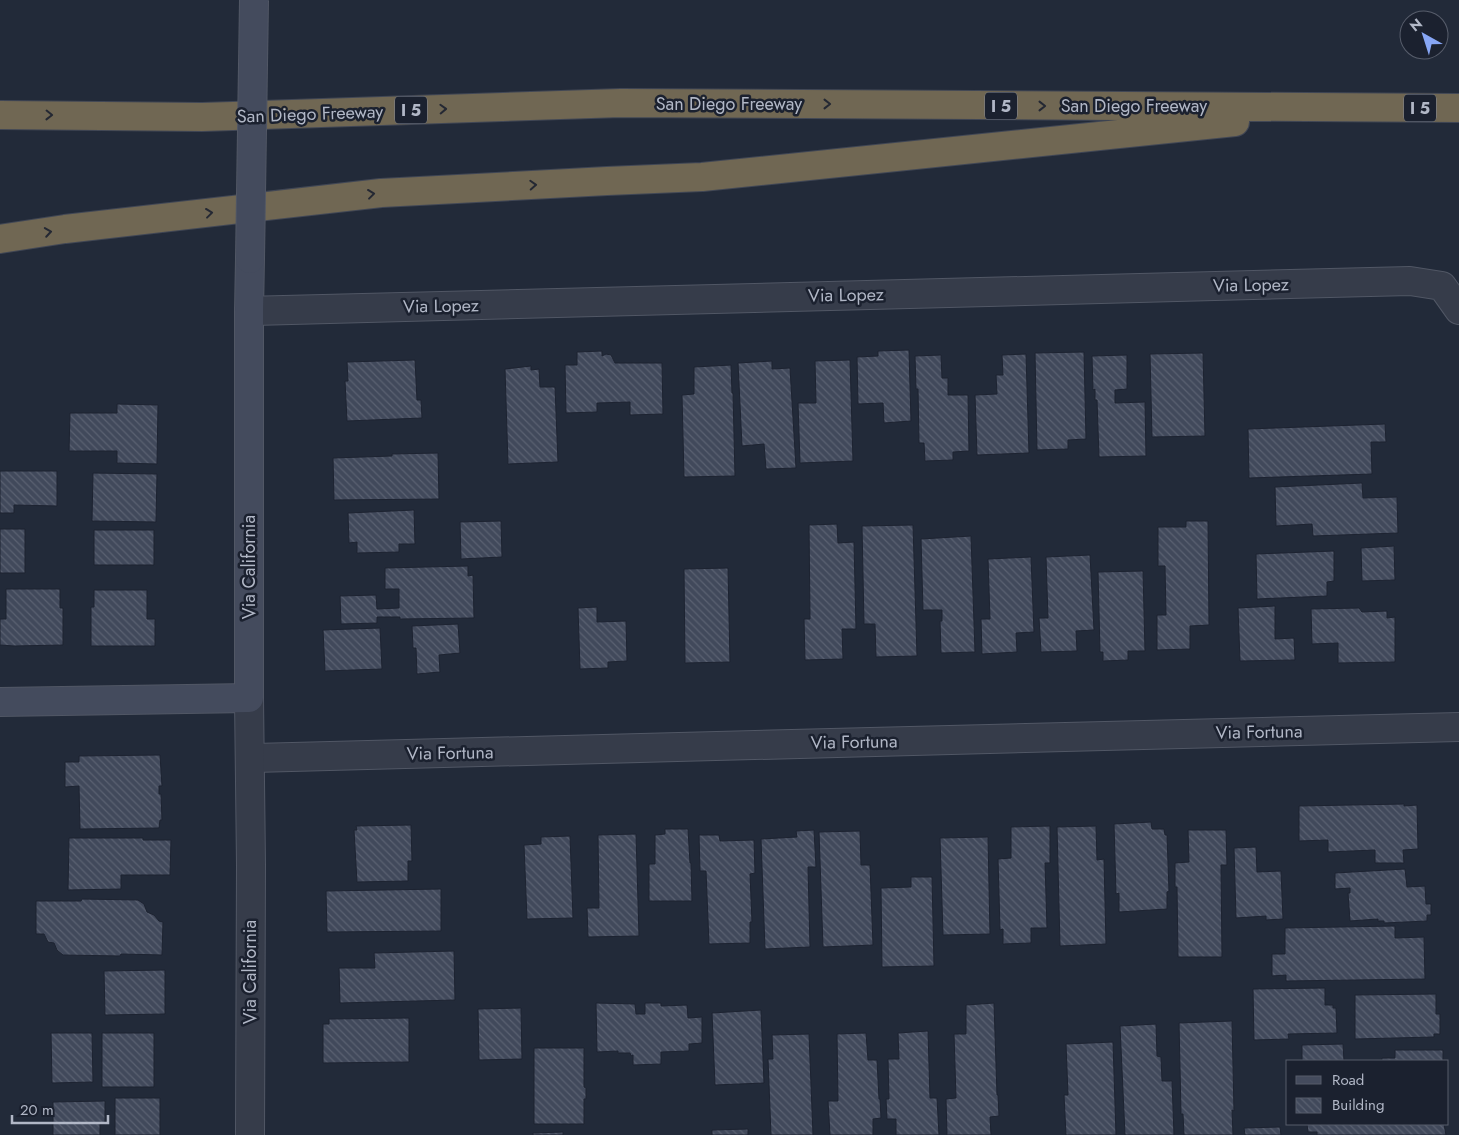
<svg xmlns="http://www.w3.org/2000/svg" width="1459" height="1135" font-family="Jost,sans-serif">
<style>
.building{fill:url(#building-back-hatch);stroke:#1d2331}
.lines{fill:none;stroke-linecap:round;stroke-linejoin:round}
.minor-casing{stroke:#515765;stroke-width:30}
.tertiary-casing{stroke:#515765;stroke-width:30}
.secondary-casing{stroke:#515765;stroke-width:30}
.motorway-casing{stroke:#414755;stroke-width:30}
.minor{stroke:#363c4a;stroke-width:28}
.tertiary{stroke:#363c4a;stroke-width:28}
.secondary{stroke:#444b5d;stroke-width:28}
.motorway{stroke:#706753;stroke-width:28}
.secondary-bridge-casing{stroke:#515765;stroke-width:30;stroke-linecap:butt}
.secondary-bridge{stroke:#444b5d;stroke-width:28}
.oneway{stroke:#242833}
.labels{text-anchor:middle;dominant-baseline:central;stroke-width:5;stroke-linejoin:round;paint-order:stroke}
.shield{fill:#1b212f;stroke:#848a99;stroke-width:1}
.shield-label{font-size:16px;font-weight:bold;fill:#b1b7c6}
.street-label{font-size:18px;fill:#b1b7c6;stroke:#1b212f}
</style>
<defs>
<pattern id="building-back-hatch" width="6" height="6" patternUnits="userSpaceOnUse" patternTransform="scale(1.25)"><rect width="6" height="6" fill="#41495b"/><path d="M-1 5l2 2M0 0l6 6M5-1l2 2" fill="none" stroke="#5a6171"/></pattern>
</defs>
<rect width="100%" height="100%" fill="#222a39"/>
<path class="building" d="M909 350 911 421 884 423 883 403 858 404 857 357 878 356V351Z
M602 351V356L606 354 611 355 615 363H662L663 414 630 415V402L597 403V412L566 413 565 365H577V352Z
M1084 352 1086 439 1068 440V449L1037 450 1035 353Z
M1203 353 1205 436 1152 437 1150 354Z
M1026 354 1029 453 977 455 975 395 997 394 996 375H1003L1002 355Z
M941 355 942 378H948V395H968L969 451 953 452V460L925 461 924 443H919L918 389H916L915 356Z
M1127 355V389L1115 390V403L1145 402 1146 456 1099 457 1097 400H1095V389L1093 390 1092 356Z
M415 360 417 400H421L422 418 347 421 345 381H348L347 362Z
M850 360 853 461 800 463 798 403H816L815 361Z
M772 361V369L790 368 796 468 766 469 764 444 742 446 738 363Z
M731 365 732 393H733L735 476 684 477 682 395 694 394V367Z
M531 366V370L539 369 540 387H555L558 462 508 464 505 369Z
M117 404 158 405 157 464 117 463V451H69L70 413H117Z
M1385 424 1386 442H1371L1372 474 1249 478 1248 429Z
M438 453 439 499 334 500 333 458 392 456V454Z
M0 471H57V506L14 505V513H0Z
M93 473 157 474 156 522 92 521Z
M1362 483 1363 498 1397 497 1398 533 1313 536 1312 524 1276 526 1275 487Z
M414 510 415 544H399V552L357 553V542L349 543 348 513Z
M501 521 502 557 461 559 460 522Z
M1186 521H1208L1209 625 1190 626V649L1157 650V615H1166L1165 566H1158V527H1186Z
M837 524 838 543 854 542 856 629H842L843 659 805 660 804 619H810L809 525Z
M913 525 917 656 876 657 875 624H864L862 526Z
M0 529H25V573H0Z
M94 530H154V565H94Z
M971 536 975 652 941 653 940 621H942V610H923L921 539Z
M1394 546 1395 580 1362 581 1361 548Z
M1334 551V581L1327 582V596L1257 599 1256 554Z
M1090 555 1094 630 1076 631 1077 651 1041 652 1039 618H1048L1046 557Z
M1031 557 1034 632 1016 633 1017 652 982 654 981 619H990L988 559Z
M468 566V576L473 575 474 618 400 619V617H377V623L341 624 340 596 376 595 377 609 399 608V589H385V568Z
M728 568 730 662 685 663 684 569Z
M1143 571 1145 651H1128V660L1103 661V652H1100L1098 572Z
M6 589H60V608H63V645L14 646 0 645V619H6Z
M94 590H147V619H155V646H91V607H94Z
M1275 606V639L1294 638 1295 660 1240 661 1238 608Z
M597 607V622L626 621 627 661 608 662V668L580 669 578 608Z
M1359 608 1362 612 1387 611V618L1395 617V662L1338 663V643L1312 644 1311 609Z
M458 624 460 653 439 655 440 672 417 674 416 648H413L412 626Z
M380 628 382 669 325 671 323 630Z
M160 755 162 786H159V794H161L162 820H160L159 828 80 829 79 786 65 787V762H79V756Z
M1404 804V806L1417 805 1418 849 1403 850 1404 863H1375V850L1328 852V840L1299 841V806Z
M1151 822 1152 829H1164L1165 835H1167L1169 891 1167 892V909L1119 912V893L1116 894 1114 824Z
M411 825 412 861H408V881L357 882 354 830H357L356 826Z
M1050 826V863H1045L1047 928H1031V943L1003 944V929L1000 930 998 859 1011 858V827Z
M1096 826 1097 860 1104 859 1106 944 1060 946 1057 827Z
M665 829H688L690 863H691L692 901H649V864H655V835L665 834Z
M814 830 816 867H808L810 947 765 949 761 839 797 837 796 831Z
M1188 830H1226L1227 865H1221L1222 957H1178L1177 887H1175V863L1189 862Z
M860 831 861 865H870L873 945 823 947 819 832Z
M636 834 639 936 588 937 587 908H599L598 835Z
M699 835H719L720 841 754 840 755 873 750 874 752 922H750V943L709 944 706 871H700Z
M570 836 573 918 527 919 524 845 541 844V837Z
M988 837 990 934 943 935 940 838Z
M69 838H143V840H171L170 875H121V889L68 890Z
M1256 847 1257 872 1281 871 1283 919 1266 920V916L1236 918 1234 848Z
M1405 869 1407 887 1425 886 1426 904H1431V915H1427V921L1384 923V921H1378V919L1350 921 1348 893H1350V888L1335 889V873Z
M911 877H932L934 966 882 967 881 888 911 887Z
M441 889V931L327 932 326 891Z
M82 899 138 900 144 904 147 912 154 915 159 921 163 922 162 955 121 954 120 956 63 955 57 950 54 943 48 942 44 934H36V901H81Z
M1395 926V938L1424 937 1425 979 1286 981V975L1272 976V954H1285V928Z
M454 951 455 1000 340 1003 339 968H375L374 953Z
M165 970V1014L105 1015 104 971Z
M1325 988V1005H1333V1008H1336L1337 1033 1288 1034 1289 1039 1254 1040 1253 989Z
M1436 994V1014H1440V1034H1434V1037L1355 1039V995Z
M596 1003 635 1004 636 1014H645V1003H661V1006L687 1005 688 1018 702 1017V1043L689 1044V1051L661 1052V1064L633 1065V1055L631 1056 630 1053H618V1051L597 1052Z
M994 1003 997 1095H998L999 1116 990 1117 991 1135H947L946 1099 956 1098 954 1034H966V1005Z
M521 1008 522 1059 479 1060 478 1009Z
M761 1010 764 1083 715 1085 712 1013Z
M409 1018V1062L323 1063V1024H329V1019Z
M1232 1021 1234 1111 1232 1110 1233 1135H1184L1183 1114H1181L1179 1023Z
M1156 1024 1157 1056 1161 1057 1162 1081H1172L1174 1135H1125L1120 1026Z
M928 1031 930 1098H937L939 1135H896V1119H887L886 1099H889L888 1059H899L898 1033Z
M51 1033H92L93 1082 52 1083Z
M102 1033H154V1087H102Z
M866 1033 868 1060H877L879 1099H880L881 1118 873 1119V1135H830L828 1101H838L837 1034Z
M809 1034 813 1135H771L768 1059H773L772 1035Z
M1113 1042 1116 1135H1066L1064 1095H1068L1066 1044Z
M1343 1044 1344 1061H1302V1045Z
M534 1048H584V1087L586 1088V1099H584V1124H534Z
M1395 1050H1443V1061H1382V1058H1395Z
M115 1098H160V1135H115Z
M105 1101V1124H100V1135H53V1102Z
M1307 1124H1444L1446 1135H1317V1132H1308Z
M1280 1127 1281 1135H1245L1244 1128Z
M748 1129V1135H712V1130Z
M563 1132V1135H533V1133Z"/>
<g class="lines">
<g class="minor-casing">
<path id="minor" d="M249 311 1410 281 1442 286 1459 310
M250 758 1459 727"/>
</g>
<g class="tertiary-casing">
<path id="tertiary" d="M249 698 251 865 250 1135"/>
</g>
<g class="secondary-casing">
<path id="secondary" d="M0 702 249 698V311L250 259"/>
</g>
<g class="motorway-casing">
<path id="motorway" d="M0 115 202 117 621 103 1459 108
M0 239 65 229 381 193 607 181 702 177 1235 122"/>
</g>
<use href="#minor" class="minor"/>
<use href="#tertiary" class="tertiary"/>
<use href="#secondary" class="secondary"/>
<use href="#motorway" class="motorway"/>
<g class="secondary-bridge-casing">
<path id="secondary-bridge" d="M250 259 254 0"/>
</g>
<use href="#secondary-bridge" class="secondary-bridge"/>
</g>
<defs><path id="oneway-chevron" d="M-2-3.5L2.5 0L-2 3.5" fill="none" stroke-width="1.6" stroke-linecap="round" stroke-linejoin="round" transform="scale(1.25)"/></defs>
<g class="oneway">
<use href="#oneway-chevron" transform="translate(827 104)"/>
<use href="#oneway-chevron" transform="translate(1042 106)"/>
<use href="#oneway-chevron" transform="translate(443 109) rotate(-2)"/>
<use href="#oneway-chevron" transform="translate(49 115) rotate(1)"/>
<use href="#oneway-chevron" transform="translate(533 185) rotate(-3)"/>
<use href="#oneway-chevron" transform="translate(371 194) rotate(-7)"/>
<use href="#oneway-chevron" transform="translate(209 213) rotate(-7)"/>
<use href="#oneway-chevron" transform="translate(48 232) rotate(-9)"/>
</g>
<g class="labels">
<g class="shield">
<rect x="985" y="92.5" width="32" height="27" rx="4"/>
<rect x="1404" y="94.5" width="32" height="27" rx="4"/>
<rect x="395" y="96.5" width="32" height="27" rx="4"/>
</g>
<g class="shield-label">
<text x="1001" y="106">I 5</text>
<text x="1420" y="108">I 5</text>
<text x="411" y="110">I 5</text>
</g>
<g class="street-label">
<text x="729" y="104">San Diego Freeway</text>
<text x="1134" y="106">San Diego Freeway</text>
<text transform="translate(310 114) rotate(-2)">San Diego Freeway</text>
<text transform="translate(1251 285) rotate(-1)">Via Lopez</text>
<text transform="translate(846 295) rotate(-1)">Via Lopez</text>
<text transform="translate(441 306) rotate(-1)">Via Lopez</text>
<text transform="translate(249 567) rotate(-90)">Via California</text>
<text transform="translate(1259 732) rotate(-1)">Via Fortuna</text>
<text transform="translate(854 742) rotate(-1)">Via Fortuna</text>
<text transform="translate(450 753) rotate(-1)">Via Fortuna</text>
<text transform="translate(250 972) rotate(-90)">Via California</text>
</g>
</g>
<rect x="1286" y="1060" width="162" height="65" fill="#1b212f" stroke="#575d6b"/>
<rect x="1296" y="1076" width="25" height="8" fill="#444b5d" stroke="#575d6b"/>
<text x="1332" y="1085" font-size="15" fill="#b1b7c6">Road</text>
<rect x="1296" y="1098" width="25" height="15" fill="url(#building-back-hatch)" stroke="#575d6b"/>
<text x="1332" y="1110" font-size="15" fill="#b1b7c6">Building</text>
<g transform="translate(1424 35) rotate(321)"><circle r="24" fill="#1b212f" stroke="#575d6b"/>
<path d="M0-4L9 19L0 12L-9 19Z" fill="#87a6f5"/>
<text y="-8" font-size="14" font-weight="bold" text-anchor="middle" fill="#b1b7c6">N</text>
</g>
<path d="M12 1115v8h96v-8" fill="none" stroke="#b1b7c6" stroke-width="2.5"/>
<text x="20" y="1115" font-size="15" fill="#b1b7c6" stroke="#1b212f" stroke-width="4" paint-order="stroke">20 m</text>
</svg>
